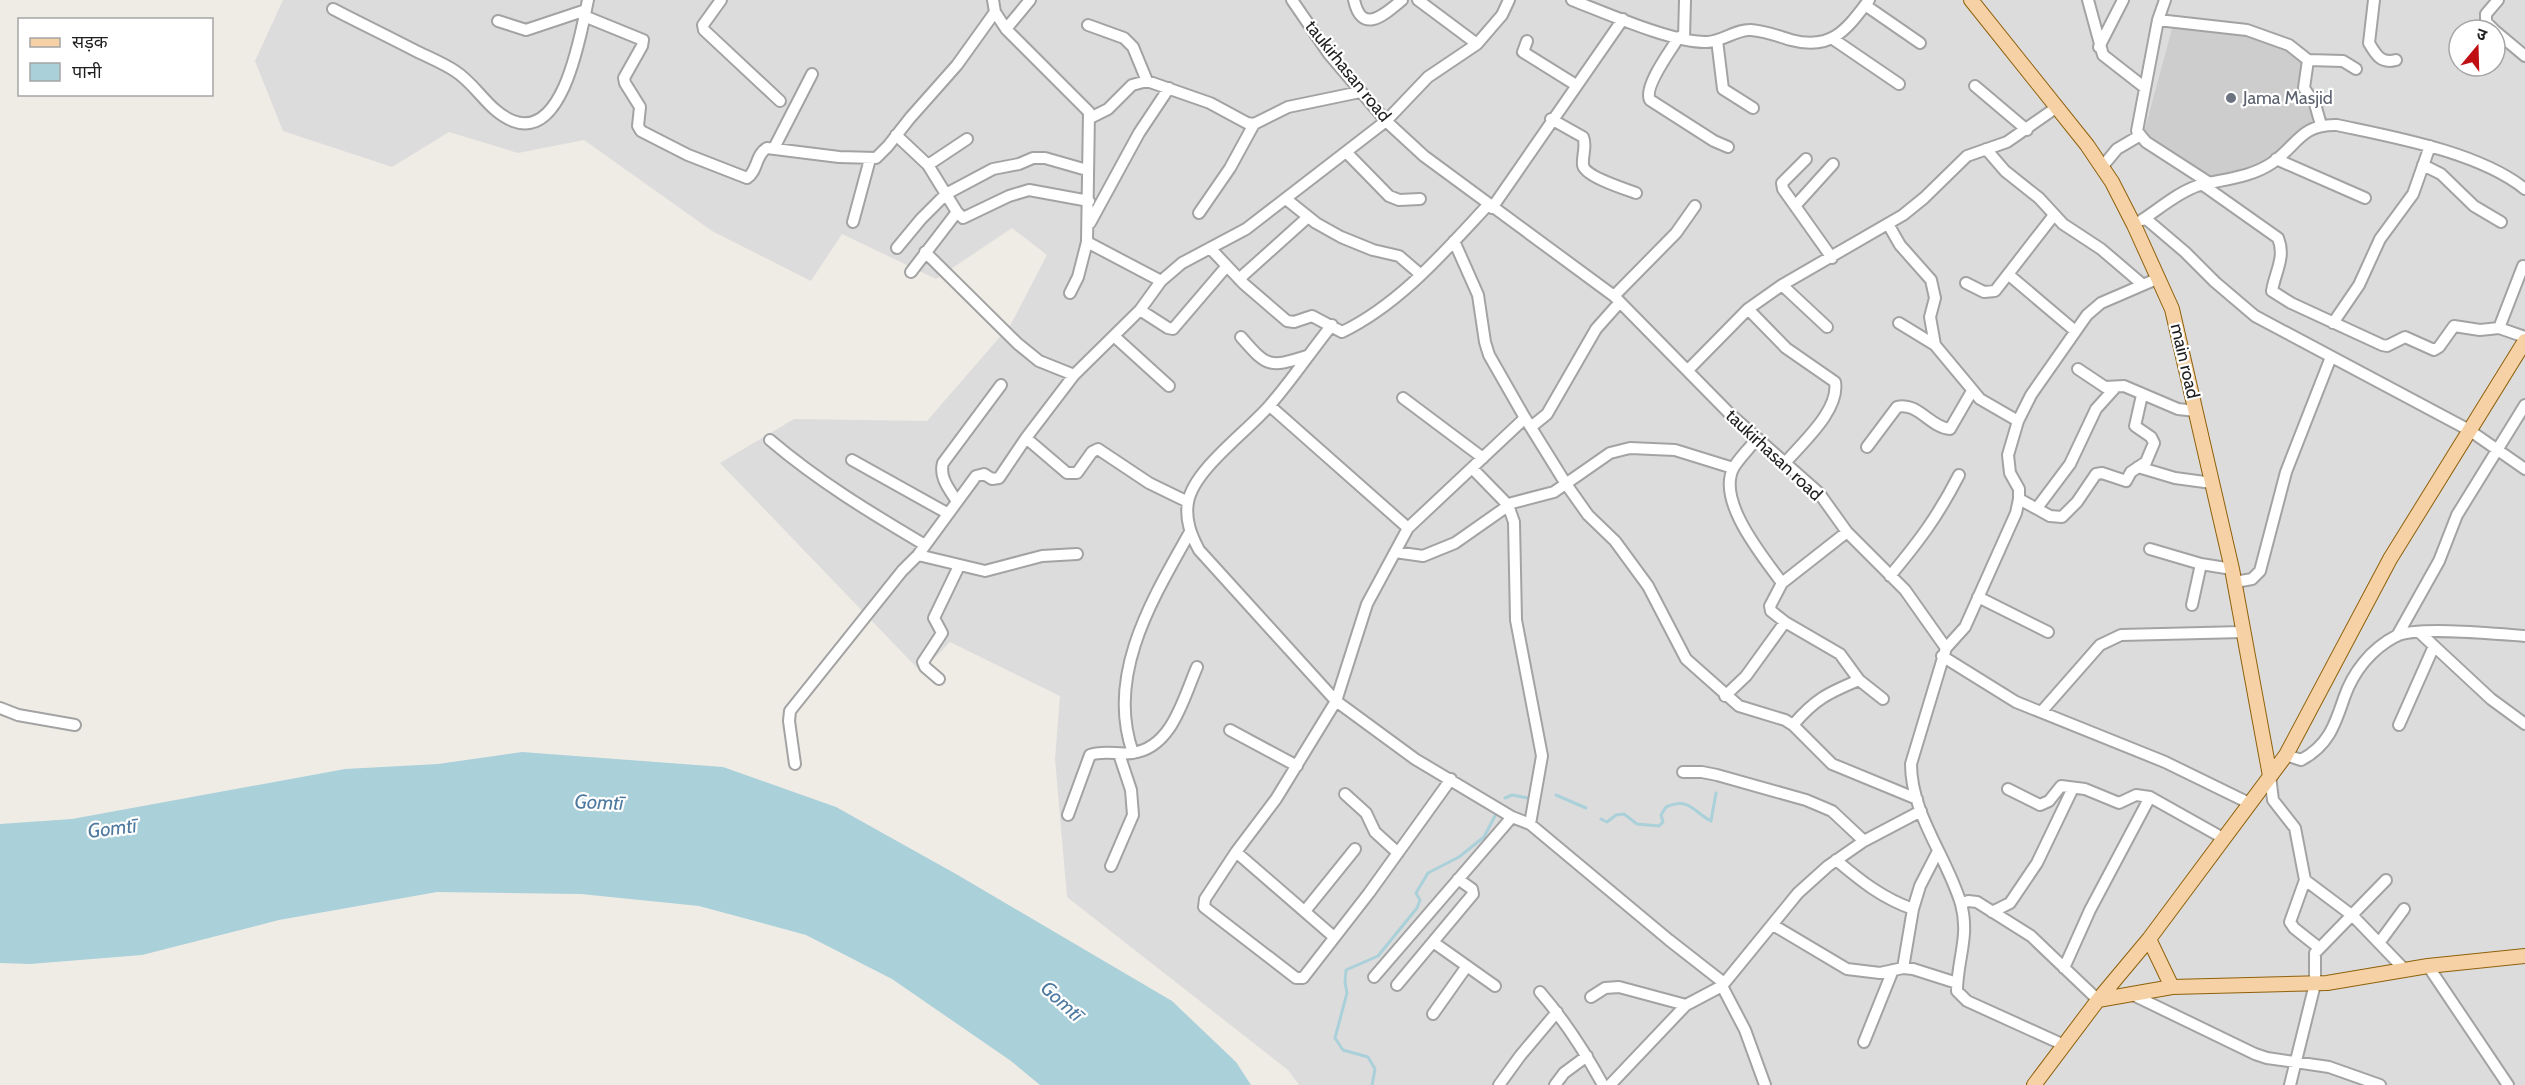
<svg xmlns="http://www.w3.org/2000/svg" width="2525" height="1085" font-family="Cabin,'Noto Sans Devanagari',sans-serif">
<style>
.residential{fill:#dddcdc;fill-rule:evenodd}
.religious{fill:#cdcdcd}
.water{fill:#aad0da}
.lines{fill:none;stroke-linecap:round;stroke-linejoin:round}
.stream{stroke:#aad0da;stroke-width:3}
.minor-casing{stroke:#a3a3a3;stroke-width:14}
.major-casing{stroke:#8f610b;stroke-width:16}
.minor{stroke:#fff;stroke-width:10}
.major{stroke:#f5d1a5;stroke-width:14}
.worship-dot{fill:#6b7280;stroke:#fff;stroke-width:2}
.labels{text-anchor:middle;dominant-baseline:central;stroke-width:4.5;stroke-linejoin:round;paint-order:stroke}
.street-label{font-size:18px;fill:#1f1f1f;stroke:#fff}
.worship-label{font-size:18px;fill:#5b616d;stroke:#fff;text-anchor:start}
.water-label{font-size:20px;font-style:italic;fill:#4f7aa0;stroke:#fff}
</style>
<rect width="100%" height="100%" fill="#efece6"/>
<path class="residential" d="M283 0H2525V1085H1299L1288 1070 1067 897 1055 759 1060 696 950 642 921 672 720 463 794 419 927 421 1011 324 1047 255 1012 228 936 279 842 234 811 281 712 231 584 140 518 153 449 132 392 167 283 131 255 61ZM2459 30H2495V66H2459Z"/>
<path class="religious" d="M2173 25 2233 32 2291 47 2292 55 2307 61 2301 87 2317 109 2308 129 2267 164 2219 179 2201 174 2143 136Z"/>
<path class="water" d="M522 752 723 767 836 807 956 874 1172 1001 1236 1062 1251 1085H1040L1011 1061 892 979 806 935 699 906 581 894 437 892 279 920 142 955 30 964 0 963V824L72 819 345 769 438 764Z"/>
<g class="lines">
<path class="stream" d="M1556 795 1586 808
M1505 798 1512 795 1528 798
M1601 819 1607 822 1616 815 1624 814 1637 824 1659 826 1663 822 1661 815 1666 807C1690 797 1692 811 1711 821L1716 793
M1372 1085 1375 1069 1368 1057 1343 1050 1335 1038 1347 993 1345 982 1346 970 1378 956 1417 908 1420 900 1416 893 1428 873 1459 857 1484 837 1496 814"/>
<g class="minor-casing">
<path id="minor" d="M721 0 703 25 704 30 780 101
M993 0 995 12 1006 29 1089 112 1087 242 1078 277 1070 293
M1292 0 1329 54 1386 121 1424 156 1614 296 1730 414 1819 493 1847 532 1905 590 1946 648 1911 764C1911 814 1947 857 1961 904 1970 936 1957 960 1957 991L1967 1001 2064 1045
M1354 0C1362 36 1385 14 1402 0
M1418 0 1477 44
M1572 0C1606 13 1673 43 1707 42 1722 42 1736 29 1751 30 1765 31 1778 36 1791 40 1832 51 1847 29 1869 0
M2088 0 2103 55 2144 87
M2165 0 2158 20 2137 131 2146 142 2211 184
M2374 0 2369 43C2376 55 2381 64 2396 60
M1865 5 1920 43
M333 9C360 23 387 36 414 50 428 57 443 63 455 71 477 85 488 111 513 121 564 141 581 32 588 0
M584 16 643 40 642 46 624 78 625 83 640 107 638 126 641 131 688 155 747 178C758 171 755 155 767 148L839 157 876 158 888 146 910 118 957 65 995 12
M2158 20 2247 30 2289 45 2308 60 2304 88 2315 104 2321 125
M498 21 526 30 586 10
M1088 25 1124 38 1133 47 1147 81
M1006 29 1030 0
M2494 30 2486 22V14L2498 0
M2495 31 2525 56
M1679 37C1671 50 1643 87 1650 100L1714 141 1728 147
M1684 39 1685 0
M1833 39 1899 84
M1717 40 1723 89 1753 108
M1527 41 1523 52 1576 85
M2099 47 2123 0
M2308 60 2343 61 2356 69
M1975 86 2027 130
M1090 118 1108 109 1132 85 1147 81 1210 103 1247 123 1254 124 1288 107 1360 92
M1551 119 1583 137C1587 146 1582 155 1583 165 1584 176 1625 189 1636 193
M896 135 928 165 957 212 963 218 1009 196 1029 190 1089 201
M774 148 812 74
M1986 149 2005 171 2039 198 2063 224 2101 249 2142 284
M1347 153 1389 196 1399 200 1420 199
M1806 159 1782 183 1783 189 1832 258
M2276 159 2365 198
M928 165 967 139
M2423 165 2441 174 2474 206 2501 222
M2102 167 2117 149 2139 136
M2203 185 2278 238C2286 257 2275 272 2272 291L2291 303 2382 345 2387 346 2405 337 2434 350 2439 347 2454 326 2480 330 2499 328 2525 337
M1286 199 1316 223 1341 237 1373 250 1399 256 1420 274
M1795 206 1833 164
M1492 208 1623 19
M1199 213 1230 168 1254 124
M2145 218 2185 252 2215 282 2255 316 2469 430 2525 469
M2142 220C2159 209 2177 193 2197 186 2222 179 2250 178 2272 163 2298 145 2300 124 2337 125 2393 137 2479 152 2525 189
M853 222 870 159
M1090 223 1139 133 1169 88
M1888 224 1900 245 1931 280 1935 298 1930 317 1935 345
M1454 241 1478 295 1485 342 1489 355 1525 418 1566 484 1588 515 1615 541 1648 586 1686 659 1739 706 1785 720 1793 725 1832 764 1917 799
M1087 242 1161 281
M897 248 921 219 946 194 993 169 1019 164 1033 158H1045L1087 170
M1210 248 1244 284 1287 321 1294 322 1312 316 1342 332C1400 304 1445 251 1488 205
M925 252 1018 344 1039 361 1074 375
M911 272 957 212
M2009 275 2074 330
M1239 279 1308 217
M1966 283 1984 292 1995 291 2054 215
M1782 285 1827 327
M1614 296 1676 233 1695 206
M1748 309 1786 348 1835 382C1840 410 1802 443 1785 463
M1140 310 1168 328 1173 329 1226 267
M1899 323 1935 345 1980 399 2018 421
M2333 323 2359 285 2380 239 2413 194 2430 146
M1332 325C1311 351 1292 380 1270 405 1248 431 1194 469 1188 502 1185 520 1191 535 1199 550L1336 701 1415 759 1512 817 1530 824 1669 940 1724 983
M2499 328 2523 266
M1115 337 1169 386
M1241 337C1267 367 1269 368 1307 356
M2078 369 2105 387 2124 386 2178 409 2196 411
M1688 370 1748 309 1782 285 1903 215 1924 198 1967 156 2007 142 2057 107
M1403 398 1483 458
M1270 406 1408 528
M1531 427 1547 414 1596 329 1620 302
M1026 438 1067 473H1077L1092 452 1098 449 1149 483 1188 502
M1757 438C1750 448 1740 457 1734 467 1715 500 1764 558 1782 583
M770 440C818 481 871 513 925 545
M1867 447 1897 407C1917 401 1931 428 1950 429L1972 391
M852 460 947 513
M2138 467 2175 478 2212 483
M1472 468 1508 505 1514 522 1516 620 1542 756 1530 824
M2019 499 2050 516 2062 517 2077 502 2096 474 2102 473 2126 481 2131 472 2146 462 2154 443 2151 437 2135 426 2142 395
M956 500C949 489 939 477 943 463L1001 385
M2037 508 2070 464 2096 409 2115 388
M1847 532 1782 583 1770 606 1771 611 1785 622 1840 654 1859 680 1883 699
M2150 549 2201 564 2232 569
M1395 552 1423 556 1455 543 1512 503 1554 492 1610 453 1630 448 1675 450 1733 468
M918 555 985 571 1042 556 1077 554
M1890 576C1920 540 1938 516 1959 475
M2235 582 2252 579 2260 571 2286 472 2331 357
M1978 597 2048 632
M2192 605 2201 564
M2419 632 2491 699 2525 724
M2397 636 2439 561 2457 515 2525 405
M1946 648 1965 627 2016 513 2019 499V489L2010 473 2008 455 2018 421 2031 395 2087 315 2101 303 2159 278
M1942 656 2016 702 2165 762 2249 803
M939 679 925 667 923 662 942 633 934 618 959 566
M1725 696 1746 676 1785 622
M0 708 18 715 75 725
M2042 711 2100 645 2121 635 2243 632
M1793 725C1815 699 1828 693 1859 680
M2399 725 2434 646
M1230 730 1297 766
M1133 753C1105 675 1153 598 1190 532
M2286 755 2301 760C2328 746 2335 725 2344 698 2353 672 2371 649 2396 636 2418 626 2498 634 2525 636
M795 764 789 721 790 711 902 571 918 555 976 476 984 474 992 479 999 478 1026 438 1074 375 1140 310 1161 281 1182 263 1246 229 1386 121 1428 77 1477 44 1502 15 1509 0
M1683 772H1702L1717 775 1806 800 1832 811 1864 841
M2270 776 2273 800 2295 828 2305 880 2353 916 2404 969
M1451 779 1369 893 1303 978H1296L1204 907 1205 899 1236 852 1276 799 1336 701 1367 604 1408 528 1525 418
M2008 789 2040 805 2049 801 2061 786 2085 789 2119 803 2136 795 2150 797 2223 838
M1345 794 1366 813 1375 832 1398 853
M1068 815 1090 755C1103 750 1119 755 1132 753 1172 748 1183 699 1197 667
M1236 852 1334 937
M1836 860C1861 881 1882 898 1913 909
M1111 866 1133 815 1131 790 1119 754
M2305 880 2290 922 2294 928 2318 947
M1961 904 1968 901 1977 902 2031 936 2098 1000
M1305 911 1355 849
M1992 912 2010 903 2037 863 2073 788
M1773 925 1847 969 1880 973 1903 968 1913 969 1957 983
M1433 942 1495 986
M2379 943 2404 909
M2428 966 2508 1085
M1903 968 1913 909 1920 886 1938 851
M2064 968 2090 910 2150 797
M1374 977 1512 817
M1397 985 1473 894 1472 889 1458 879
M1722 986 1745 1030 1765 1085
M1540 992C1565 1021 1585 1052 1603 1085
M2131 994 2255 1054 2267 1058 2329 1067 2380 1085
M1591 997 1605 988 1619 987 1686 1005
M1433 1014 1467 966
M1864 1042 1893 970
M1499 1085 1520 1056 1557 1012
M1555 1085 1564 1073 1587 1056
M1610 1085 1686 1005 1722 986 1798 893 1828 866 1864 841 1921 811
M2290 1085 2315 984V953L2386 880"/>
</g>
<g class="major-casing">
<path id="major" d="M1971 0 2087 145 2112 182 2134 225 2172 309 2232 569 2270 776
M2149 939 2172 987
M2098 1000 2172 987 2327 983 2428 966 2525 956
M2034 1085 2098 1000 2149 939 2286 755 2390 559 2525 341"/>
</g>
<use href="#minor" class="minor"/>
<use href="#major" class="major"/>
</g>
<circle class="worship-dot" cx="2231" cy="98" r="6"/>
<g class="labels">
<g class="street-label">
<text transform="translate(1348 71) rotate(51)">taukirhasan road</text>
<text transform="translate(2185 361) rotate(77)">main road</text>
<text transform="translate(1774 455) rotate(43)">taukirhasan road</text>
</g>
<g class="worship-label">
<text x="2243" y="98">Jama Masjid</text>
</g>
<g class="water-label">
<text transform="translate(599 802) rotate(2)">Gomtī</text>
<text transform="translate(112 828) rotate(-7)">Gomtī</text>
<text transform="translate(1062 1001) rotate(42)">Gomtī</text>
</g>
</g>
<rect x="18" y="18" width="195" height="78" fill="#ffffff" stroke="#a5a5a5" stroke-width="1.5"/>
<rect x="30" y="38" width="30" height="9" fill="#f5d1a5" stroke="#a5a5a5" stroke-width="1.5"/>
<text x="72" y="48" font-size="18" fill="#1f1f1f">सड़क</text>
<rect x="30" y="63" width="30" height="18" fill="#aad0da" stroke="#a5a5a5" stroke-width="1.5"/>
<text x="72" y="78" font-size="18" fill="#1f1f1f">पानी</text>
<g transform="translate(2477 48) rotate(19)"><circle r="28" fill="#ffffff" stroke="#a5a5a5" stroke-width="1.5"/>
<path d="M0-4.5L10 22L0 15L-10 22Z" fill="#c00f12"/>
<text y="-9" font-size="16" font-weight="bold" text-anchor="middle" fill="#1f1f1f">उ</text>
</g>
</svg>
